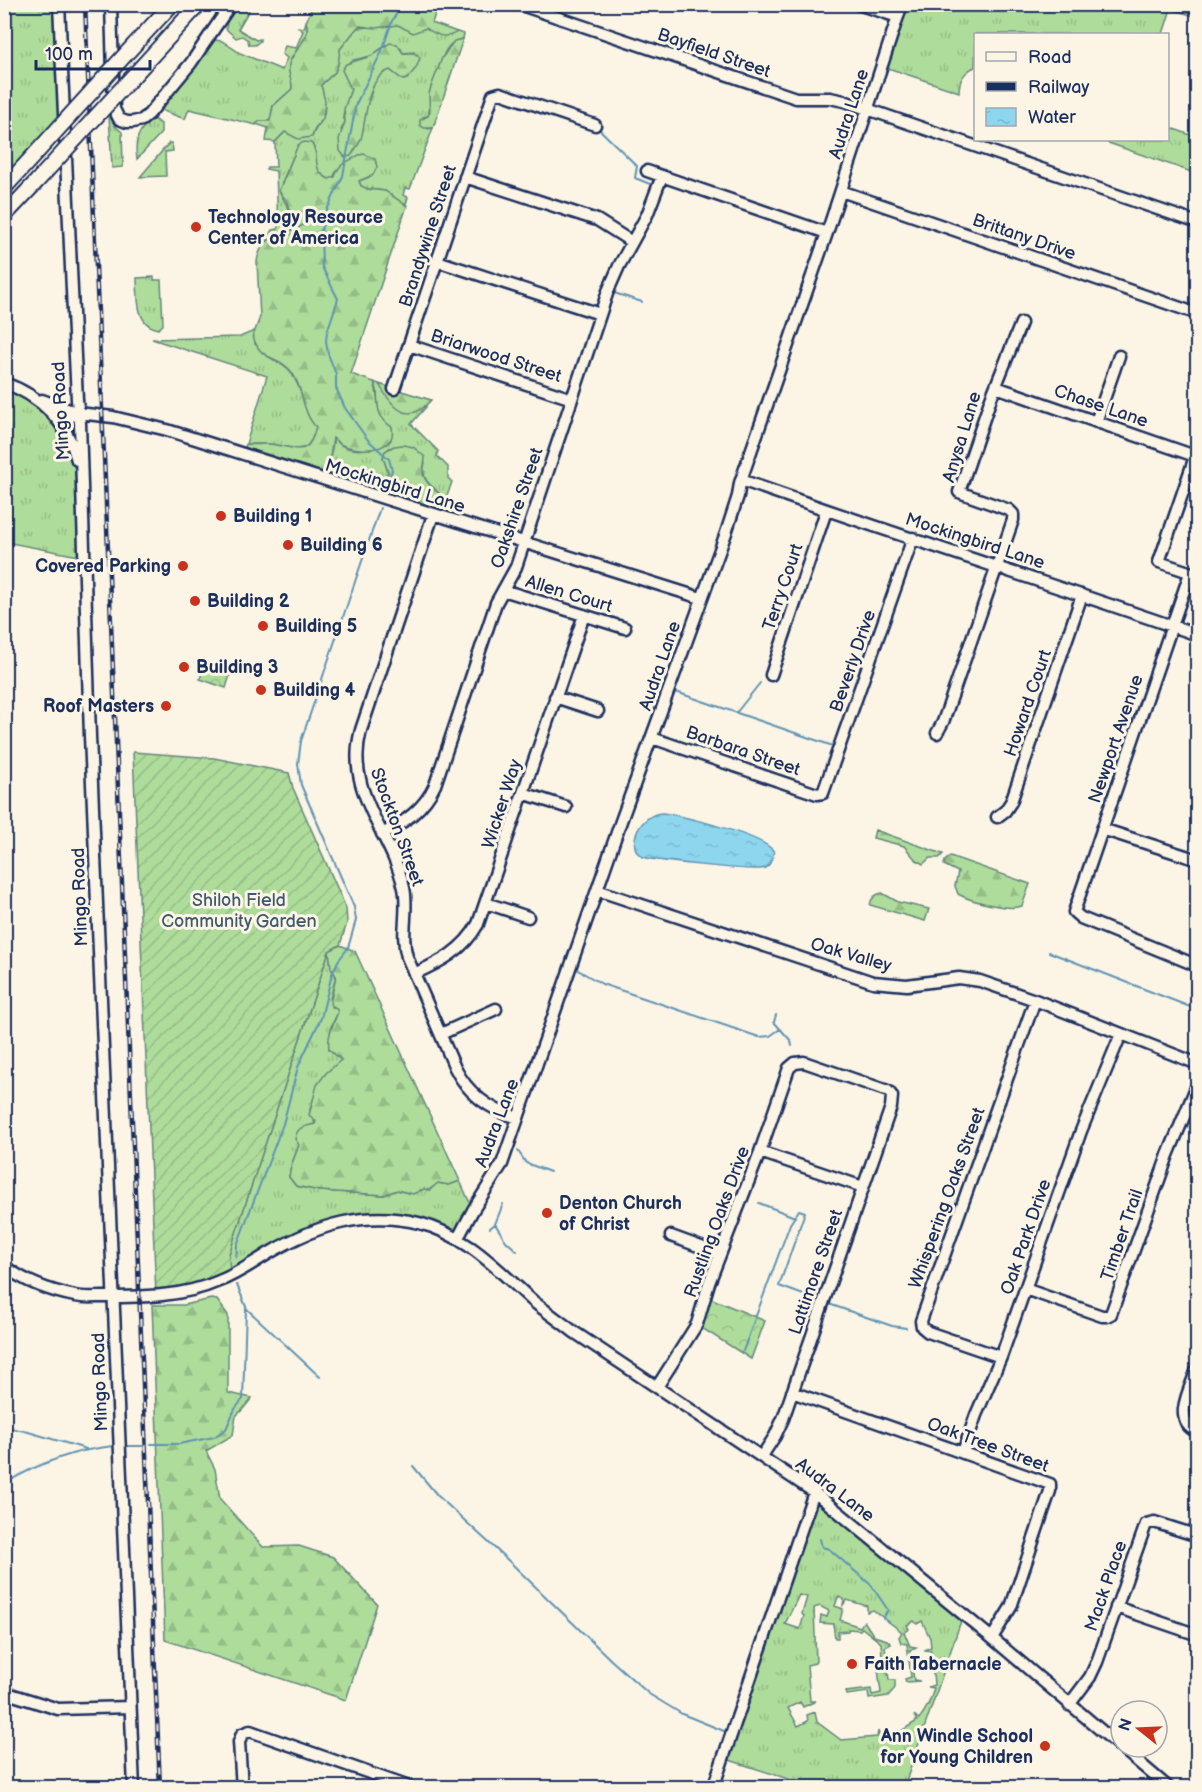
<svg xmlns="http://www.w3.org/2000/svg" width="1202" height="1792" font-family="'Balsamiq Sans',sans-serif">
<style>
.grass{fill:url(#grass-tufts);stroke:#64867c;stroke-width:1.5;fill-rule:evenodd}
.forest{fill:url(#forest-firs);stroke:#64867c;stroke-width:1.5}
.park{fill:url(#park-crowns);stroke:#64867c;stroke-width:1.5}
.garden{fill:url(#garden-furrows);stroke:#64867c;stroke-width:1.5}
.water{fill:url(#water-ripples);stroke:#5f93b4;stroke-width:1.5}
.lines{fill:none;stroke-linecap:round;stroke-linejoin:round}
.stream{stroke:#5f93b4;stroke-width:2}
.minor-casing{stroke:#1b2f5e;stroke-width:15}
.major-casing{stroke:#1b2f5e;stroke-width:18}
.minor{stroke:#fcf5e5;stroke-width:10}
.major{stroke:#fcf5e5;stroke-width:14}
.rail-casing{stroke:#1b2f5e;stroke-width:4.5}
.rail{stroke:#fcf5e5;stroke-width:2;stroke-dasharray:7;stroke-linecap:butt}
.major-bridge-casing{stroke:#1b2f5e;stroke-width:18;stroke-linecap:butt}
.major-bridge{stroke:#fcf5e5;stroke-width:14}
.poi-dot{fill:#c8321e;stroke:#fcf5e5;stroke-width:2}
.labels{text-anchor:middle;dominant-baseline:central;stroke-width:6;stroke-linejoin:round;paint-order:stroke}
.street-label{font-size:18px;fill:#1b2f5e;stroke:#fcf5e5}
.poi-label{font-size:18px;font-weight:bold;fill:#1b2f5e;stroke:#fcf5e5;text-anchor:start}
.park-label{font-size:18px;fill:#405a6d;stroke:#fcf5e5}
</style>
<defs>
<pattern id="grass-tufts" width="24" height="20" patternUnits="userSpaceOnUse" patternTransform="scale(1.5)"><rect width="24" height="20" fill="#aedc9a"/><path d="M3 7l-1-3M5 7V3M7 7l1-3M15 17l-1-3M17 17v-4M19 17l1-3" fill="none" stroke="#95bd87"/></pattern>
<pattern id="forest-firs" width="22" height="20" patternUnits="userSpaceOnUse" patternTransform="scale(1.5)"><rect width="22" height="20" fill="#aedc9a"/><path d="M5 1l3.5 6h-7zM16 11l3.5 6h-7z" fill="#95bd87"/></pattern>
<pattern id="park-crowns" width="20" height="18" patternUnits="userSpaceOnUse" patternTransform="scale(1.5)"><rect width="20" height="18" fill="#aedc9a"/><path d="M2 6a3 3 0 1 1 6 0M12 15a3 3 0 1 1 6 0" fill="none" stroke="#95bd87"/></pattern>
<pattern id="garden-furrows" width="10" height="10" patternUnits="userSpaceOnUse" patternTransform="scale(1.5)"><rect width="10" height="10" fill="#aedc9a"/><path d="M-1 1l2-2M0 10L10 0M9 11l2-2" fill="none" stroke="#95bd87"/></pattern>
<pattern id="water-ripples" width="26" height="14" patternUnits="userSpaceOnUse" patternTransform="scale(1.5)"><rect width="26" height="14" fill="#8dd6ee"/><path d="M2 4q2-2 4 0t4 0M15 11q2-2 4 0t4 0" fill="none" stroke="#79b8ce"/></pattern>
</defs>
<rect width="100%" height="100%" fill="#fcf5e5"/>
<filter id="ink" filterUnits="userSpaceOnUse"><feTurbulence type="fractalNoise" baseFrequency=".0167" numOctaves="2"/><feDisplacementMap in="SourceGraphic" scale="12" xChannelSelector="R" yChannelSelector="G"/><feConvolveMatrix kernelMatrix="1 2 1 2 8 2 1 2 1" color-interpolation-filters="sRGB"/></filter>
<g filter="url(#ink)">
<path class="grass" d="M5 5H59L65 123 5 188Z
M238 5H252L238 29 256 40 260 39V41L255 45H249L248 40 242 36 236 38 226 29 227 22Z
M902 5H1197V17L1171 9 1163 34H976L975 67C965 71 959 80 959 92L882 66Z
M306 22C313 39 292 49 289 65 288 73 293 81 292 89L273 106 270 121H260L256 125 189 109 185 119 163 111 162 107 215 40 222 41 240 53 282 70 287 58 282 54 285 46 296 48 303 31 297 27 304 28Z
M398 25C414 30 407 34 426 28 435 34 447 38 457 32L464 34 463 39C443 41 441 65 435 79 434 82 432 85 431 88 428 97 431 107 428 116L423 117 428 129 433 128 410 189 405 188 403 195 408 197 406 204 407 206 385 191 368 189 361 186 359 181 369 177 359 155 337 170 332 180C315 177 316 162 315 148H297C295 155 278 187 280 192 282 198 286 202 288 209L299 212 306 211 309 216V221C296 232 276 232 264 244L272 230 278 229 276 171 266 169 267 167H276L275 142 285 132 313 135C315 127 321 124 323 118 327 107 323 96 321 85L335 72 340 49 357 28ZM386 45 400 47 403 53 414 52 407 79 403 80 390 70 381 73 375 81 364 115 362 133 353 153 341 130 345 122 343 115 351 89 350 85 353 60 371 56Z
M109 115 115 126 122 132 123 164 122 167 112 168Z
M153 119 161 124V133L137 159C134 141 138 129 153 119Z
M1168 127 1197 137V174L1100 140H1168Z
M169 143H172L173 151 165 152 166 176 140 177Z
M154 277V280H161L163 325 158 329C135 325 138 296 137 278Z
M254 331 255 344C260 348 264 353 269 357 277 363 287 364 292 374 303 391 305 409 316 427 309 456 300 449 276 445 266 443 256 445 246 444L267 376 152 339 240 337Z
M374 382 379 384 396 406 426 407 411 424 438 451 437 456 448 467V478L452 482 446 499C434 488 419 481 425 463L403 445 389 448 383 457 388 472C382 485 383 489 389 501L364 493 359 476 345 467 335 466 329 463 334 438C336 440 338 443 341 445 351 453 382 450 391 440L378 411 377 390Z
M4 383 31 395 75 450 84 557 5 542Z
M329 951 331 968 336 976 330 999 332 1007 336 1008 338 1012 331 1027 329 1049 341 1060 314 1098 310 1109 315 1124 309 1126 298 1141 299 1145 291 1166 289 1177 296 1186 320 1191 384 1195 397 1190 408 1193 424 1189 430 1190 437 1183 449 1185 460 1181 473 1210 458 1238 418 1223 331 1224 230 1277 229 1254Z
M814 1492 963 1615 904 1787H813L723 1758ZM799 1595 807 1597 802 1614 804 1616 800 1629 785 1624ZM838 1597 844 1599 843 1605 847 1600 867 1606V1612L873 1610 902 1632 899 1637 901 1643 907 1644 911 1677 905 1679 906 1682 920 1681 914 1680 910 1650 916 1647 910 1646 904 1632 909 1629 907 1625 914 1621 917 1624 922 1621 930 1638 931 1647 925 1650 931 1651 934 1685 928 1687 934 1688C931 1700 927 1709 919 1719L914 1715 917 1721 903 1730 880 1737 878 1731 877 1737 841 1740 817 1722 815 1712 807 1715 808 1721 798 1726 788 1708 800 1702 803 1707 816 1701H810L807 1665 815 1663 816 1661 814 1608 820 1606 829 1611 827 1617 821 1615 820 1623 833 1624 835 1638H838V1632L848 1631V1629L860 1630 862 1628 881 1643 883 1668 878 1669 881 1693 872 1695 871 1689 846 1692 847 1695 868 1692 869 1699 888 1696 895 1688V1680H889L885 1647 891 1644 887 1640 874 1636 864 1621 860 1627 840 1620 843 1609 835 1606Z"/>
<path class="forest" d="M385 4 438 5 432 23 457 32C445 40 436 35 426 28L413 33 398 25 375 28 360 26 357 28 340 49 338 65 335 72 321 85 325 101 323 119 315 128 312 137 298 139 285 132 275 142 266 141 268 128 256 124 260 121H270L273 106 292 89C293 81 287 74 289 65 292 50 313 38 306 22L313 5Z
M463 39 433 128H424L420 125V120L428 116 430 111 429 94 431 87 442 58 454 41Z
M390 43 397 44 403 53C410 54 414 50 420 58L416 68 407 79 403 80 390 70C366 77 367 118 361 139 359 145 354 150 351 156L345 157 340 151 339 139 345 122 344 109 351 89 342 70 346 64 371 56Z
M304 142 311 143C322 156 309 169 329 179L335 177C339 162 347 163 359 155L364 154 375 159 377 167 373 175 359 181 361 186 368 189 385 191 407 206 351 374 374 382C381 402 372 414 392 427 397 452 361 452 345 446 340 445 337 441 333 438L329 463C335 466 338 464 344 466 353 471 362 478 365 488L243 454 246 444C256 445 266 443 276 445 300 449 309 456 316 427 301 412 304 387 290 370 276 354 260 362 253 336L260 317 257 262C261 230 289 238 309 221V216L306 211 293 213 290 212 286 200 279 191 298 145Z
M379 384 431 400C409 426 393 409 379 384Z
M403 445 413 447 425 457C425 463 423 467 423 472 424 484 438 492 446 499L440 517 389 501C383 489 382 485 388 472L383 457 385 451 394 446Z
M875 830 943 854 939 858H930L923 864 915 859 904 846 873 838Z
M950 856 1030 884 1022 906C1009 911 970 901 958 894L955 886 958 872 944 865 945 861Z
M882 893 898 902 929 909 925 921 870 905C871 898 876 894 882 893Z
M340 945 355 951 460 1181 449 1185 438 1183 429 1190 424 1189 413 1194 397 1190 384 1195 320 1191 296 1186 289 1177 291 1166 299 1145 295 1139C297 1126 304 1127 315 1124L316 1121 309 1115 317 1085 326 1073 341 1060 329 1049C327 1035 333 1025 338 1012L336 1008 330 1004 336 976 331 968 329 951Z
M211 1299 217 1300 228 1315V1393L252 1398 243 1409 236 1416 233 1435 206 1451 215 1469 220 1499 263 1547 299 1546 333 1557 377 1604 346 1700 165 1640 152 1305H184Z"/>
<path class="park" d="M204 666 230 675 226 688 200 679Z
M705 1296 765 1321 751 1359 697 1325Z"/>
<path class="garden" d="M133 752 214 758 289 773 293 788 346 908 347 923 340 945 329 951 229 1254 230 1277 156 1295Z"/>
<path class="water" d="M663 813C683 816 766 836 774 852 772 858 771 865 765 868 757 872 649 861 641 856 625 845 641 813 663 813Z"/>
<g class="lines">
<path class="stream" d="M597 127 637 166 635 178 655 186
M611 292 642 302
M387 489 392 470 389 459 368 440 345 408 336 388V374L328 354 326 341 327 332 338 299 322 267 321 230 327 210 343 176 356 104 382 51 392 21 402 4
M676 692 833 746
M736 713 760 683
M1049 952 1198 1010
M578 970 602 984 759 1037 770 1036 780 1029
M776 1015 774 1022 791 1041 792 1046
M518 1151 526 1163 550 1172
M759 1203 795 1217
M495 1224 506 1241 517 1251
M490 1228 495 1224 503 1204
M236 1258 237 1245 283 1124 298 1067 321 1018 332 974 338 961 348 948 356 920 354 907 301 785 298 764 301 741 380 508
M237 1285 247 1309 320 1377
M826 1303 892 1326 906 1328
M743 1351 790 1224 799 1210 805 1212 779 1286 820 1301
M4 1427 25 1431 86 1449
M151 1444H179L214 1437 226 1429 235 1409 243 1399 246 1308
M126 1446H142
M413 1466 438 1496 512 1564 611 1660 649 1694 682 1714 724 1731
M4 1484C37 1464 75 1450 113 1446
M820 1539 822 1547 829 1549 871 1585 888 1610 883 1618 889 1622"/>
<g class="minor-casing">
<path id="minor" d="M59 4 77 400 80 423 90 736 134 1788
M111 4 114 109 119 119 127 122H133L142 120 149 114 191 63 231 4
M518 4 796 98H830L844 101 1198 223
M858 4 898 17
M647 171 827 233
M465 177 597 220 632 242
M841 191 1198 314
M437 261 600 314
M409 345 572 399
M4 383C40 395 68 423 77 460
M996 387 1195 456
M394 389 493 95 500 93 595 125
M42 400 78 413
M59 422 78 413 113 417 167 430 701 598
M1096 422 1119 356
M1198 448 1159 562 1198 575
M741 480C892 534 1046 582 1198 635
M433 515 361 730C344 792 391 832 404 888 409 911 400 934 407 957L455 1068C468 1094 490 1110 518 1118
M1190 573 1074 912 1081 918 1198 966
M503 590 625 628
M771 675 826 511
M555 697 598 711
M937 733 943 722 1013 520V514L1009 510 959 492 991 398 1021 323
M652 738 817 794 823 793 913 538
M523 793 566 807
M997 817 1005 811 1011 802 1082 595
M1102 829 1198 860
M382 834C405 822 424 809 435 785L496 603 516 567 608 291 619 266 647 215 662 176
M597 890 873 982 907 985 959 978 980 981 1035 1000 1198 1064
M486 903 528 917
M414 974C440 962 463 951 478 924L584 615
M441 1034 496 1009
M760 1152 863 1187
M671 1236 720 1254
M458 1238 473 1210 502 1164 621 821 726 533 738 496 740 483 827 233 902 4
M4 1266C25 1282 50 1291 75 1296 84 1298 94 1297 103 1297 142 1297 183 1297 219 1281 238 1274 254 1262 271 1252 317 1225 365 1210 419 1223 467 1235 498 1270 534 1302 547 1312 561 1322 574 1332L814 1492 992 1638 1169 1788
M1025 1289 1102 1316H1107L1111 1314 1168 1155 1198 1083
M1001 1357 928 1332 922 1327 921 1321 1035 1000
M1198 1367C1191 1387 1170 1421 1198 1432
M657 1387 697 1324 709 1283 760 1152 789 1068 795 1063 804 1062 888 1091 892 1096 891 1107 783 1419 775 1436 762 1456
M792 1392 1050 1484V1491L1011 1607 992 1638
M963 1452 976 1415 1001 1357 1081 1131 1121 1034
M1116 1607 1198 1635
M4 1692 58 1709 130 1707
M1069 1705 1090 1677 1097 1662 1146 1524 1154 1522 1198 1536
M242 1788 239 1742 242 1734 250 1731 412 1788
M713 1788 814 1492"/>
</g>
<g class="major-casing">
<path id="major" d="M135 44 172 4
M136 73 199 4
M4 188 37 152
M4 216 38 180"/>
</g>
<use href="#minor" class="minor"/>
<use href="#major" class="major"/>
<g class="rail-casing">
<path id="rail" d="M85 4 160 1788"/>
</g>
<use href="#rail" class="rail"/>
<g class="major-bridge-casing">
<path id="major-bridge" d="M37 152 135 44
M38 180 136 73"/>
</g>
<use href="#major-bridge" class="major-bridge"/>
</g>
</g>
<g class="poi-dot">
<circle cx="196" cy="227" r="6"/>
<circle cx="221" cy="516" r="6"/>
<circle cx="288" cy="545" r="6"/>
<circle cx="183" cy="566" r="6"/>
<circle cx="195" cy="601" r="6"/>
<circle cx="263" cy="626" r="6"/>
<circle cx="184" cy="667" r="6"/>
<circle cx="261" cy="690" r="6"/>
<circle cx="166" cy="706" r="6"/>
<circle cx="547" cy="1213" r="6"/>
<circle cx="852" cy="1664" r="6"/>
<circle cx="1045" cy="1746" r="6"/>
</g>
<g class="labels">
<g class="street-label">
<text transform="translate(714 53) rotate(19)">Bayfield Street</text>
<text transform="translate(849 114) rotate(-72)">Audra Lane</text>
<text transform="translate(428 236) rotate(-72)">Brandywine Street</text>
<text transform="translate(1024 237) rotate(19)">Brittany Drive</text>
<text transform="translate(496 356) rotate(18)">Briarwood Street</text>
<text transform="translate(1101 406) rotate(19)">Chase Lane</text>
<text transform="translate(61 411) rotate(-93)">Mingo Road</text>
<text transform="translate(962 437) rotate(-73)">Anysa Lane</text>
<text transform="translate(395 486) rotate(17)">Mockingbird Lane</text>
<text transform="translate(517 508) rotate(-71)">Oakshire Street</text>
<text transform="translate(975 541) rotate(18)">Mockingbird Lane</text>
<text transform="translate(783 587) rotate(-71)">Terry Court</text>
<text transform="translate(569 594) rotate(17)">Allen Court</text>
<text transform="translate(853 661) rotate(-71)">Beverly Drive</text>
<text transform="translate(660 666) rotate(-71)">Audra Lane</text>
<text transform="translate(1028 703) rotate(-71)">Howard Court</text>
<text transform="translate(1116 739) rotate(-71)">Newport Avenue</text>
<text transform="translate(743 751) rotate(19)">Barbara Street</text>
<text transform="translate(502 804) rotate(-72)">Wicker Way</text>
<text transform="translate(397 827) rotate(70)">Stockton Street</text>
<text transform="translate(80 897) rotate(-92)">Mingo Road</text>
<text transform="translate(851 955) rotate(16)">Oak Valley</text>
<text transform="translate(497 1123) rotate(-69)">Audra Lane</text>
<text transform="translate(947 1198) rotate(-70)">Whispering Oaks Street</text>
<text transform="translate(717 1222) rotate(-70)">Rustling Oaks Drive</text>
<text transform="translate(1122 1235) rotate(-71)">Timber Trail</text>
<text transform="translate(1026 1237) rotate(-71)">Oak Park Drive</text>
<text transform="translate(816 1272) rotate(-71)">Lattimore Street</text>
<text transform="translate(100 1382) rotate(-92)">Mingo Road</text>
<text transform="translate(988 1445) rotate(20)">Oak Tree Street</text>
<text transform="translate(835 1490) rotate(37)">Audra Lane</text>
<text transform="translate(1106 1586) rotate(-71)">Mack Place</text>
</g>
<g class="poi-label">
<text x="208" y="217">Technology Resource<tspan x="208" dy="21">Center of America</tspan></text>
<text x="233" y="516">Building 1</text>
<text x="300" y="545">Building 6</text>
<text x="171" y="566" text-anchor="end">Covered Parking</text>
<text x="207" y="601">Building 2</text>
<text x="275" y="626">Building 5</text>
<text x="196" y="667">Building 3</text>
<text x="273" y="690">Building 4</text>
<text x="154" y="706" text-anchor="end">Roof Masters</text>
<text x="559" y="1203">Denton Church<tspan x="559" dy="21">of Christ</tspan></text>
<text x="864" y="1664">Faith Tabernacle</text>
<text x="1033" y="1736" text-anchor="end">Ann Windle School<tspan x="1033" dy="21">for Young Children</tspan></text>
</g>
<g class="park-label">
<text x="239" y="900">Shiloh Field<tspan x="239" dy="21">Community Garden</tspan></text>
</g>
</g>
<rect width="1202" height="1792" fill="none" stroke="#fcf5e5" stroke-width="24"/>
<rect x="12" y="12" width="1178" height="1768" fill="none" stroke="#1b2f5e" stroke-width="2" filter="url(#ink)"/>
<rect x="974" y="33" width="195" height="108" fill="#fcf5e5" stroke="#a2a6af" stroke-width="1.5"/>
<rect x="986" y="52" width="30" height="9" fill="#fcf5e5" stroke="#a2a6af" stroke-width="1.5"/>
<text x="1028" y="63" font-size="18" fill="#1b2f5e">Road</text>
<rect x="986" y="82" width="30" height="9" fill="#1b2f5e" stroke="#a2a6af" stroke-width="1.5"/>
<text x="1028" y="93" font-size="18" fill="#1b2f5e">Railway</text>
<rect x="986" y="108" width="30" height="18" fill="url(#water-ripples)" stroke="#a2a6af" stroke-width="1.5"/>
<text x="1028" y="123" font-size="18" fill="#1b2f5e">Water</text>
<g transform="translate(1139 1729) rotate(288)"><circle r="28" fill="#fcf5e5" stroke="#a2a6af" stroke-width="1.5"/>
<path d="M0-4.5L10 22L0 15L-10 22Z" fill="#c8321e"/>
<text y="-9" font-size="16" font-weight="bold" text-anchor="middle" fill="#1b2f5e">N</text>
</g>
<path d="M36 60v9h114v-9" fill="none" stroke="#1b2f5e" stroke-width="3"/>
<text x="45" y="60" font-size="18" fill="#1b2f5e" stroke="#fcf5e5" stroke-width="4.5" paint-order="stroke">100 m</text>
</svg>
